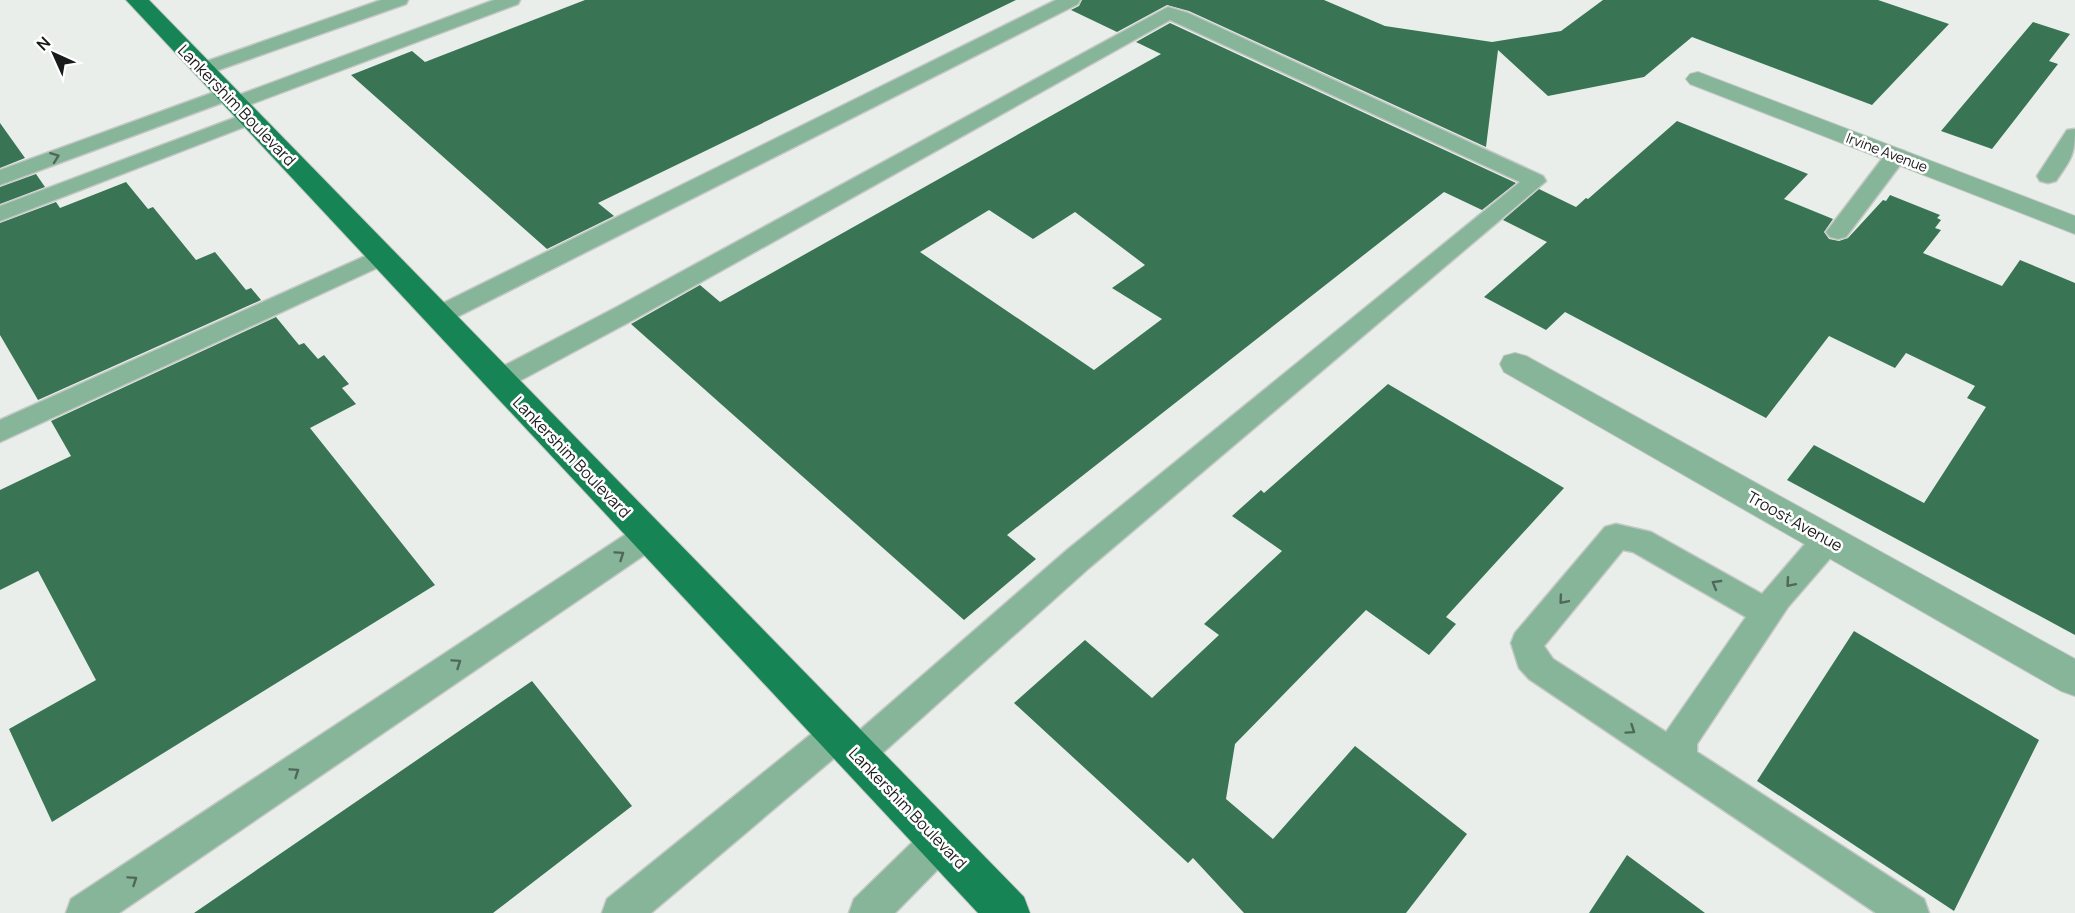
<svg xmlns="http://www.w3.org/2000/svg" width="2075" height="913" font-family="Manrope,sans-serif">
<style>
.building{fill:#397554;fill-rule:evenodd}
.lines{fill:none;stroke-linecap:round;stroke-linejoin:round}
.service-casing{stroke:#c4c8c5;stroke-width:3}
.minor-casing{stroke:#c4c8c5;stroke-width:2}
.primary-casing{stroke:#c4c8c5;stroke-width:2}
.service{fill:#87b599;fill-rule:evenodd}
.minor{fill:#87b599;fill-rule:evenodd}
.primary{fill:#168454;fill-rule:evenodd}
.oneway{stroke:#50685a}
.labels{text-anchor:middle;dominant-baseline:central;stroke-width:5;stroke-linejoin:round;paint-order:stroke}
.far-street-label{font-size:14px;fill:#191b1a;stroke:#fff}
.street-label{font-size:16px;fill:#191b1a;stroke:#fff}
</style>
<rect width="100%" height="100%" fill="#eaeeeb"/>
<path class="building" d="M585 0H1016L598 203 614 216 547 249 351 75 412 51 425 62Z
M1082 0H1324L1385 26 1492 42 1561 31 1603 0H1878L1949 24 1872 105 1692 37 1644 77 1548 96 1498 50 1486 147 1189 11 1167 5 1117 32 1071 10 1079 6Z
M2033 22 2070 34 2049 61 2058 64 1992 149 1941 131Z
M1170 23 1516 183 1482 210 1444 192 1007 535 1036 559 964 620 631 324 700 285 720 302 1161 54 1136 42ZM989 210 1033 239 1075 212 1145 265 1112 288 1162 319 1094 370 920 252Z
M1677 121 1808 174 1784 199 1833 219 1824 232 1829 239 1839 241 1848 238 1883 200 1886 201 1890 195 1940 215 1937 218 1941 220 1935 228 1941 230 1923 253 2002 286 2020 260 2075 283V635L1787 480 1814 445 1924 503 1986 407 1967 398 1975 386 1906 353 1895 368 1829 336 1766 418 1565 312 1546 330 1484 297 1547 242 1503 220 1539 189 1576 207 1586 198 1588 199Z
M0 123 25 158 0 168Z
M36 174 45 187 0 204V187Z
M126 182 148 209 153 207 196 260 215 252 246 290 251 288 261 300 38 400 0 335V223L56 202 60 208Z
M276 317 299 345 304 343 318 359 324 355 349 384 342 388 356 404 310 428 435 585 52 822 9 729 96 680 38 571 0 590V490L71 456 51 421Z
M1388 384 1564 488 1446 617 1456 624 1429 655 1366 610 1235 744 1226 799 1273 839 1355 746 1467 834 1406 913H1244L1193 858 1188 863 1014 703 1085 640 1152 698 1219 635 1204 624 1282 551 1232 516 1261 490 1264 493Z
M1854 631 2039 740 1954 911 1757 781Z
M532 681 632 806 493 913H194Z
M1627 855 1705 913H1589Z"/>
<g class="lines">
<g class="service-casing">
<path id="service" d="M381 0H408L406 4 210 73H196L193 69 196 65Z
M494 0H520L518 4 243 107 236 109 229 107 227 101 0 185V170L220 90 227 88 234 90 236 96Z
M1056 0H1080L1078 4 447 322 438 325 429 322 425 316 429 310Z
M1168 7 1188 13 1543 176 1546 181 1089 568 868 766 856 771 844 766 839 754 651 913H602L607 899 825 723 837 718 849 723 854 735 1067 550 1520 182 1170 20 633 320 508 387 499 390 490 387 486 380 490 373 615 308Z
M250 112 257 114 261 118 257 122 0 221V206Z
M2075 129C2075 155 2071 159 2056 181L2048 183 2040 181 2037 176 2067 130Z
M1896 149 1904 151 1907 156 1846 237 1838 239 1830 237 1826 232 1830 227 1888 151Z
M381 249 390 252 393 257 390 262 0 442V420Z
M648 524 659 527 663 536 659 545 119 913H66L71 899 637 527Z
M1616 524 1651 532 1762 594 1817 530 1828 527 1839 530 1843 539 1839 548 1788 607 1697 744V752L1924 899 1929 913H1876L1529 679 1519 668 1511 643 1515 633 1605 527ZM1623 550 1633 552 1746 617 1666 732 1553 659 1544 646Z
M940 823 953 828 958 841 953 854 895 913H849L854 899 927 828Z"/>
</g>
<g class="minor-casing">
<path id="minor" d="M1698 72 2075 216V234L1690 84 1686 79 1690 74Z
M1515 353 1526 356 2075 659V696L2061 691 1504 372 1500 364 1504 356Z"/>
</g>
<g class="primary-casing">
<path id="primary" d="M126 0H149L1024 897 1030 913H978Z"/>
</g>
<use href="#service" class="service"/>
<use href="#minor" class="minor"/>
<use href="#primary" class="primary"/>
</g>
<defs><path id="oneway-chevron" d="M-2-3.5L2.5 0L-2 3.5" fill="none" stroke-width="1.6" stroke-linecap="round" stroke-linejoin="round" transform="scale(1.5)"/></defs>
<g class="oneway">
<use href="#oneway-chevron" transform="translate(55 157) rotate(-20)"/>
<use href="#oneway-chevron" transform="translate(620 555) rotate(-34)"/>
<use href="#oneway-chevron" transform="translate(1790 583) rotate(131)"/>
<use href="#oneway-chevron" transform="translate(1716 584) rotate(-150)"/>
<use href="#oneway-chevron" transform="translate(1563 600) rotate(130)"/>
<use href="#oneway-chevron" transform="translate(457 663) rotate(-34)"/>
<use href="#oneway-chevron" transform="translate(1631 730) rotate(34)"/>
<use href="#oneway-chevron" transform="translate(295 772) rotate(-34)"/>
<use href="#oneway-chevron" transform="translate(133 880) rotate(-34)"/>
</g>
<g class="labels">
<g class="far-street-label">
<text transform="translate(1887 152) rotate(21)">Irvine Avenue</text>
</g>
<g class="street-label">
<text transform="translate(237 105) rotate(46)">Lankershim Boulevard</text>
<text transform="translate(572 457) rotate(46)">Lankershim Boulevard</text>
<text transform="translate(1795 521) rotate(29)">Troost Avenue</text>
<text transform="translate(908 808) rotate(46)">Lankershim Boulevard</text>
</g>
</g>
<g transform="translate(54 54) rotate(315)" stroke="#ffffff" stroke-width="4.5" paint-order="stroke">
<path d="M0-4.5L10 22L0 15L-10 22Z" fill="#191b1a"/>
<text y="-9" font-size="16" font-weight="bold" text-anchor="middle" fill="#191b1a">N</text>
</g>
</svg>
